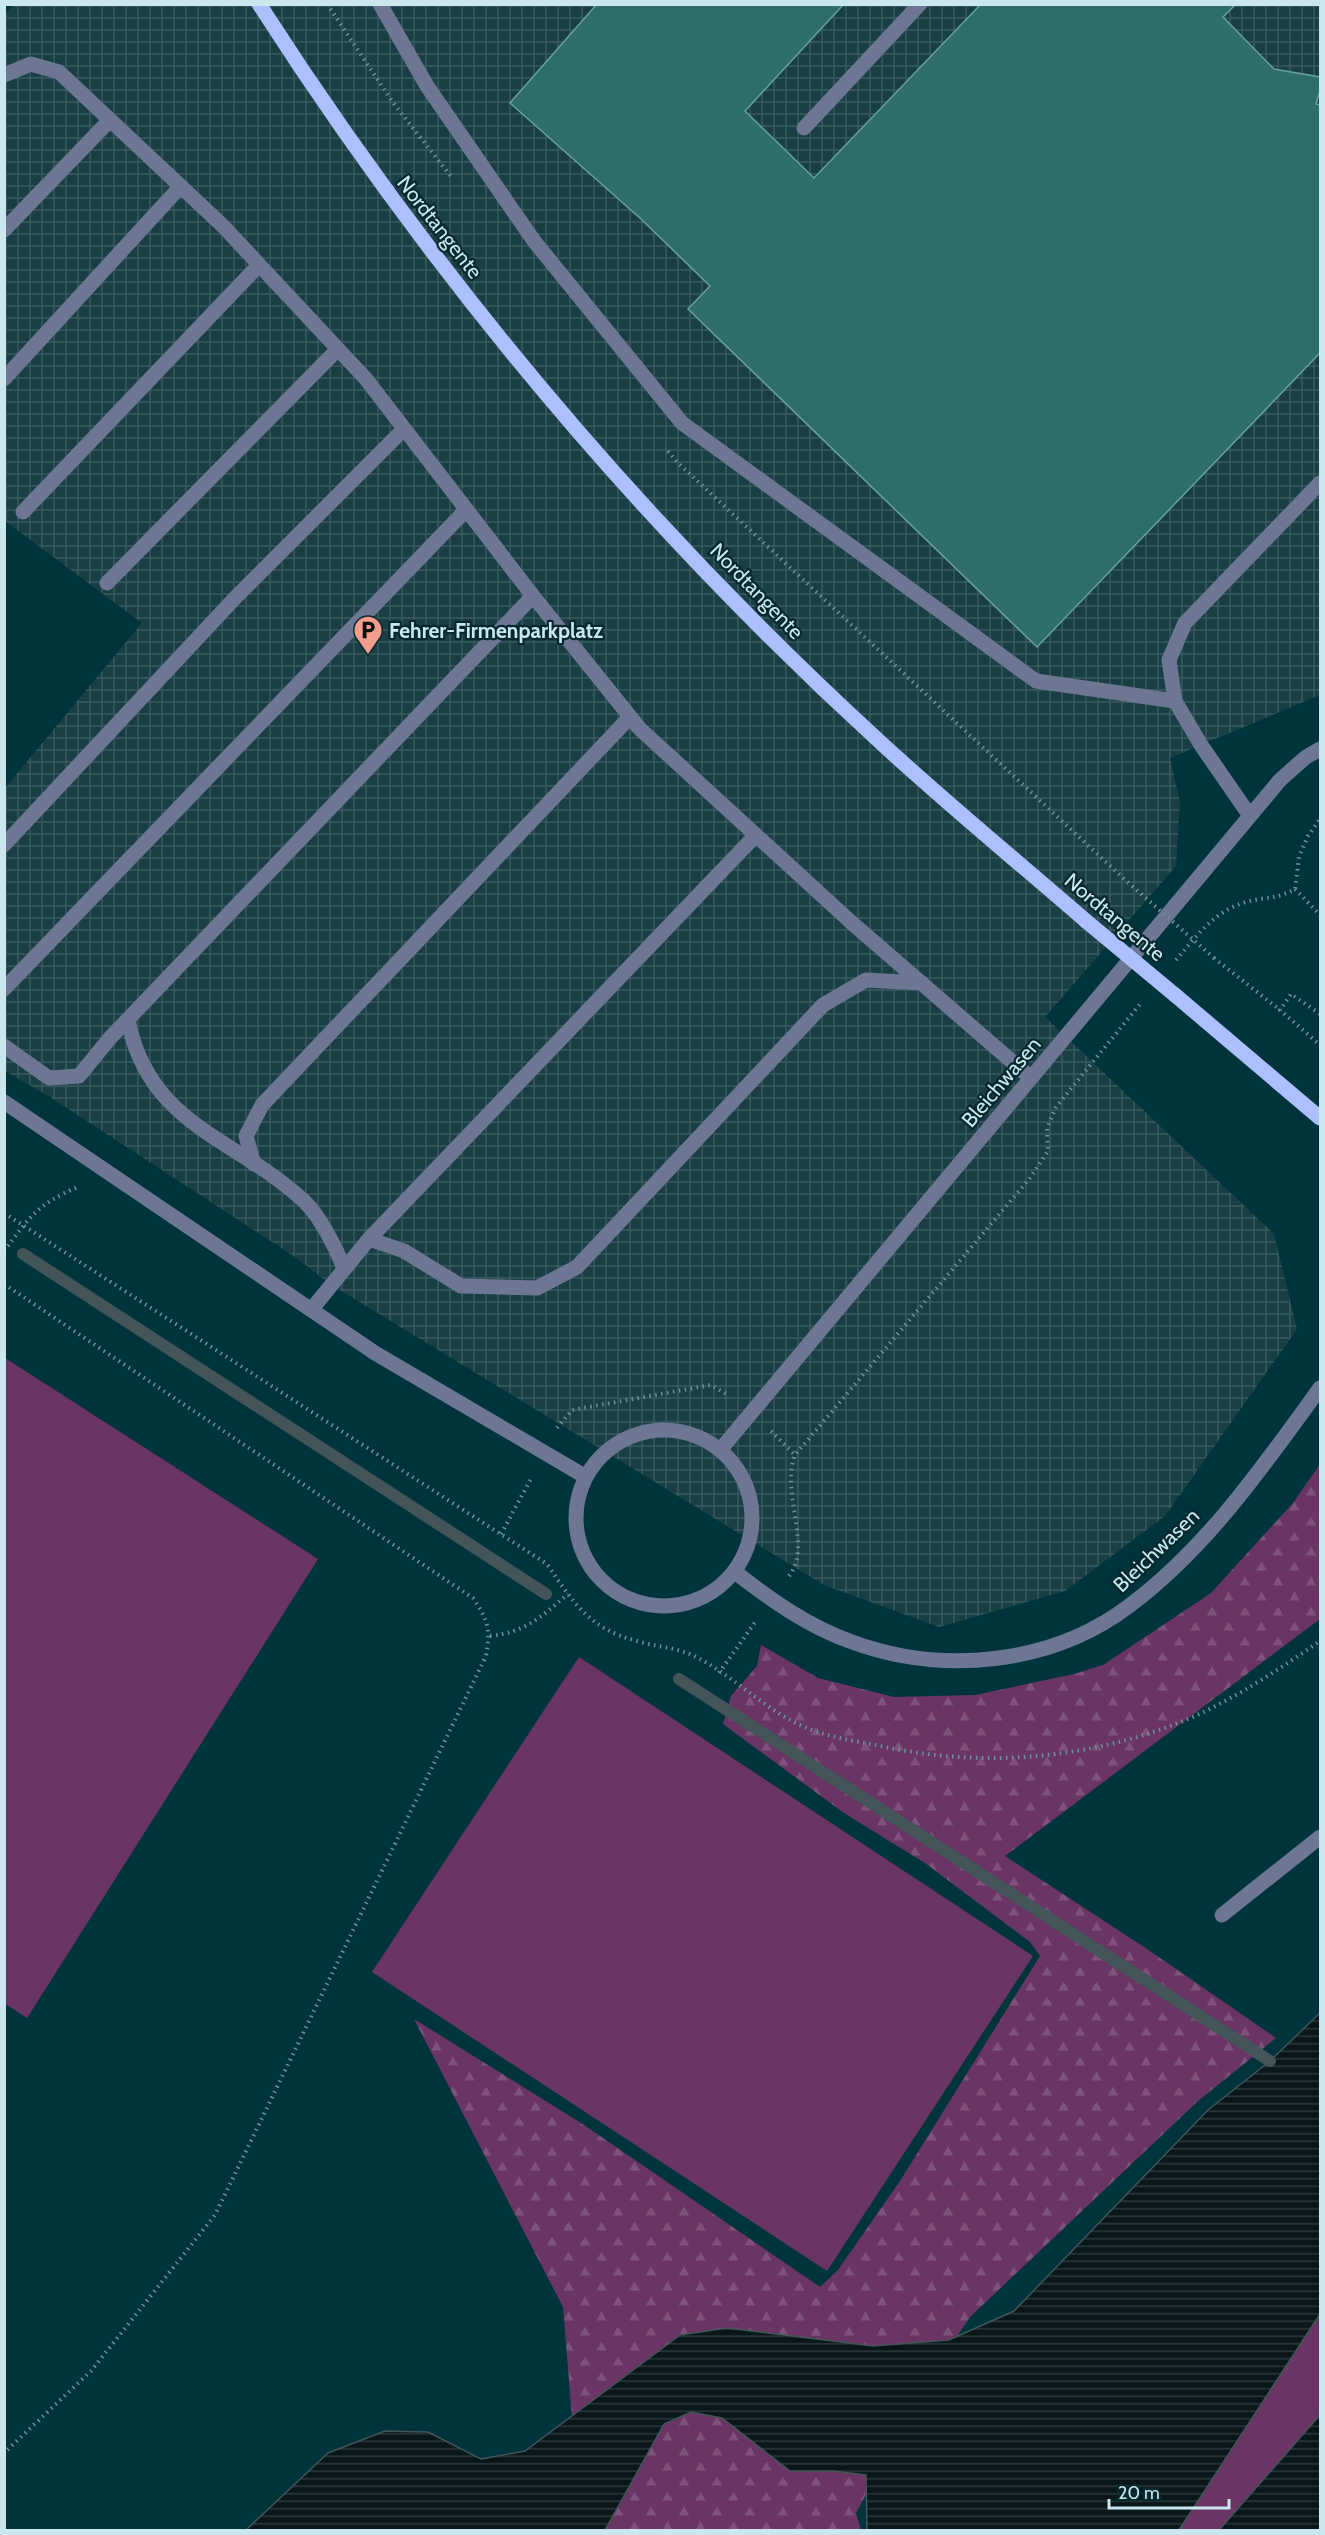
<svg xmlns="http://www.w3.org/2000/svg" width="1325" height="2535" font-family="Cabin,sans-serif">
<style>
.industrial{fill:url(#industrial-grid)}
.green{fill:#6a3565}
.forest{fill:url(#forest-firs)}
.water{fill:url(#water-rules);stroke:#435559;stroke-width:1.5}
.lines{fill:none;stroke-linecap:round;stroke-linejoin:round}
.stream{stroke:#435559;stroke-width:12}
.building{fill:#2f6d6a;stroke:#64a29e;stroke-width:1.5}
.path{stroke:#6b939a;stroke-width:4;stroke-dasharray:1.5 4.5;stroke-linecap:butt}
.minor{stroke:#6d7794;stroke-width:15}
.major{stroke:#adc0fd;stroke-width:15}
.path-bridge{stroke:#6b939a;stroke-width:4;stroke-dasharray:1.5 4.5;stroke-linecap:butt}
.major-bridge{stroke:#adc0fd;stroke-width:15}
.labels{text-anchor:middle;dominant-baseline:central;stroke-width:4.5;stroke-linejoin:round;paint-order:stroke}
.street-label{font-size:21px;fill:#cae7ed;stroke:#07282e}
.poi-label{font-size:21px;font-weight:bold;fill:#cae7ed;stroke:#07282e;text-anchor:start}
</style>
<defs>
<pattern id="industrial-grid" width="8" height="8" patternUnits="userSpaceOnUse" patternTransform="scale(1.5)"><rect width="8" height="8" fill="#193f45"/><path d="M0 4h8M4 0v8" fill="none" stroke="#395b60"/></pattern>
<pattern id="forest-firs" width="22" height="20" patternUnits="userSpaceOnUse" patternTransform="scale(1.5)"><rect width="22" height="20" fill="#6a3565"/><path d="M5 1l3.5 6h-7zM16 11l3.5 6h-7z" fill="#7e527b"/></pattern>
<pattern id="water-rules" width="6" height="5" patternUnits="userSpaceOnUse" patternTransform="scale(1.5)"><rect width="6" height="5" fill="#09171a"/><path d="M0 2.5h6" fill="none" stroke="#2c393c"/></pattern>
</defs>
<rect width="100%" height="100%" fill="#00343c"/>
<path class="industrial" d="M14 5H1320V695L1170 758 1180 802 1176 866 1045 1017 1274 1234 1297 1329 1165 1516 1065 1591 939 1627 824 1585 330 1284 295 1257 50 1097 5 1071V788L142 623 5 521 4 14Z"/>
<path class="green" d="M5 1358 318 1559 27 2018 4 2003Z
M579 1657 1033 1956 827 2271 372 1972Z
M1320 2314V2415L1219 2530H1179Z"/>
<path class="forest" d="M1320 1464V1619L1005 1856 1150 1951 1276 2038 1198 2101 970 2317 922 2389 856 2513 861 2530H581L563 2307 414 2019 584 2125 820 2287 838 2270 900 2181 1040 1956 1030 1942 925 1863 844 1813 723 1724 731 1696 757 1666 761 1645 818 1678 894 1697 975 1695 1074 1674 1103 1665 1211 1593 1293 1503Z"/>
<path class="water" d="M1320 2013V2314L1179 2530H867L866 2475 833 2471H790L722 2418 691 2412 664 2424 605 2530H246L328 2453 385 2431 428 2432 481 2459 525 2451 680 2335 727 2328 873 2346 949 2340 1014 2311 1208 2110 1270 2061Z
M1320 2415V2530H1219Z"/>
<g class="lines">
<path class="stream" d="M23 1254 546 1594
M679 1679 1270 2061"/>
</g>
<path class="building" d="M597 4H844L745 111 814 178 981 4H1236L1223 17 1274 69 1320 77V91L1316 104 1320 105V353L1037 647 688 309 710 286 641 219 510 103Z"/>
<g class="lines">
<path class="path" d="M327 4 394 104 453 179
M668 451 677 462 1123 878
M1295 889 1320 915
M1214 958 1280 1010
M1176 960C1197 936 1214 911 1246 902 1266 896 1276 900 1295 889L1299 857 1308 836 1320 819
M1320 1014 1291 994 1280 1010 1320 1045
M4 1213 547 1564C573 1602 589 1629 637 1641 656 1647 676 1647 694 1656 729 1673 758 1703 792 1721 819 1736 851 1740 880 1746 985 1769 1096 1759 1195 1716 1239 1696 1281 1668 1320 1641
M4 1251C31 1216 36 1205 78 1187
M4 1284 473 1598C488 1620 491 1629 486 1656L215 2215 91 2371 4 2453
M557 1428 572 1410 711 1385 728 1395
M771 1431 795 1455
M501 1534 532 1477
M789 1576C813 1545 780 1493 795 1455L1030 1178 1048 1151 1047 1128 1056 1107 1141 1003
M490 1636C526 1632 541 1617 568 1594
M719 1673 756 1621"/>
<path class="minor" d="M380 4 427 86 534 241 682 423 1036 681 1175 701
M4 75 31 64 59 72 223 226 366 379 533 596 640 729 852 923 1031 1078
M804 128 920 4
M4 230 110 120
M4 379 181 186
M23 512 259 265
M107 583 338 349
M1250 816 1201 745 1175 701 1169 660 1185 623 1320 483
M4 845 235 598 404 429
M4 989 466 510
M128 1020C149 1126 235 1137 304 1201 320 1216 336 1248 344 1268
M4 1046 49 1078 79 1076 110 1038 533 596
M4 1102 375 1353 586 1477
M254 1164 246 1136 262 1105 630 717
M369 1239 756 835
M311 1310 369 1239 404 1251 461 1286 537 1288 577 1267 823 1005 866 980 922 983
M576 1518a88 88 0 1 1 176 0a88 88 0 1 1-176 0Z
M721 1449 1280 780 1306 757 1320 749
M735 1572C771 1600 809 1627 852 1642 942 1675 1051 1665 1129 1606 1207 1548 1264 1465 1320 1388
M1222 1915 1320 1837"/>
<path class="major" d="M259 4C433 275 642 524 879 741 946 803 1017 861 1086 921
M1175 995 1320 1118"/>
<path class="path-bridge" d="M1123 878 1214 958"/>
<path class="major-bridge" d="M1086 921 1175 995"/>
</g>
<defs>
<g id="parking-pin" transform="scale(1.5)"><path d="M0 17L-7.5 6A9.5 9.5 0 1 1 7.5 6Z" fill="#f49d8d" stroke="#07282e"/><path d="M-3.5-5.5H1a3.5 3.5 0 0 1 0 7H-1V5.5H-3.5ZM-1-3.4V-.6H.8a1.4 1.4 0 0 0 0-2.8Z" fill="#111"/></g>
</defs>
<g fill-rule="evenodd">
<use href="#parking-pin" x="368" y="630"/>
</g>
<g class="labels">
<g class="street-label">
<text transform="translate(440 227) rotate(52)">Nordtangente</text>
<text transform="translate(757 591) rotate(46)">Nordtangente</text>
<text transform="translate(1115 917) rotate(40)">Nordtangente</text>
<text transform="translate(1001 1082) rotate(-50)">Bleichwasen</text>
<text transform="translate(1156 1550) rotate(-44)">Bleichwasen</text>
</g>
<g class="poi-label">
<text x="389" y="630">Fehrer-Firmenparkplatz</text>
</g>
</g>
<rect width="1325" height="2535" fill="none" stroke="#cae7ed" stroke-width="12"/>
<path d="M1109 2499v9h120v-9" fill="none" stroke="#cae7ed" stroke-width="3"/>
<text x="1118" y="2499" font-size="18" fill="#cae7ed" stroke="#07282e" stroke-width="4.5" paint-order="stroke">20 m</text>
</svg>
